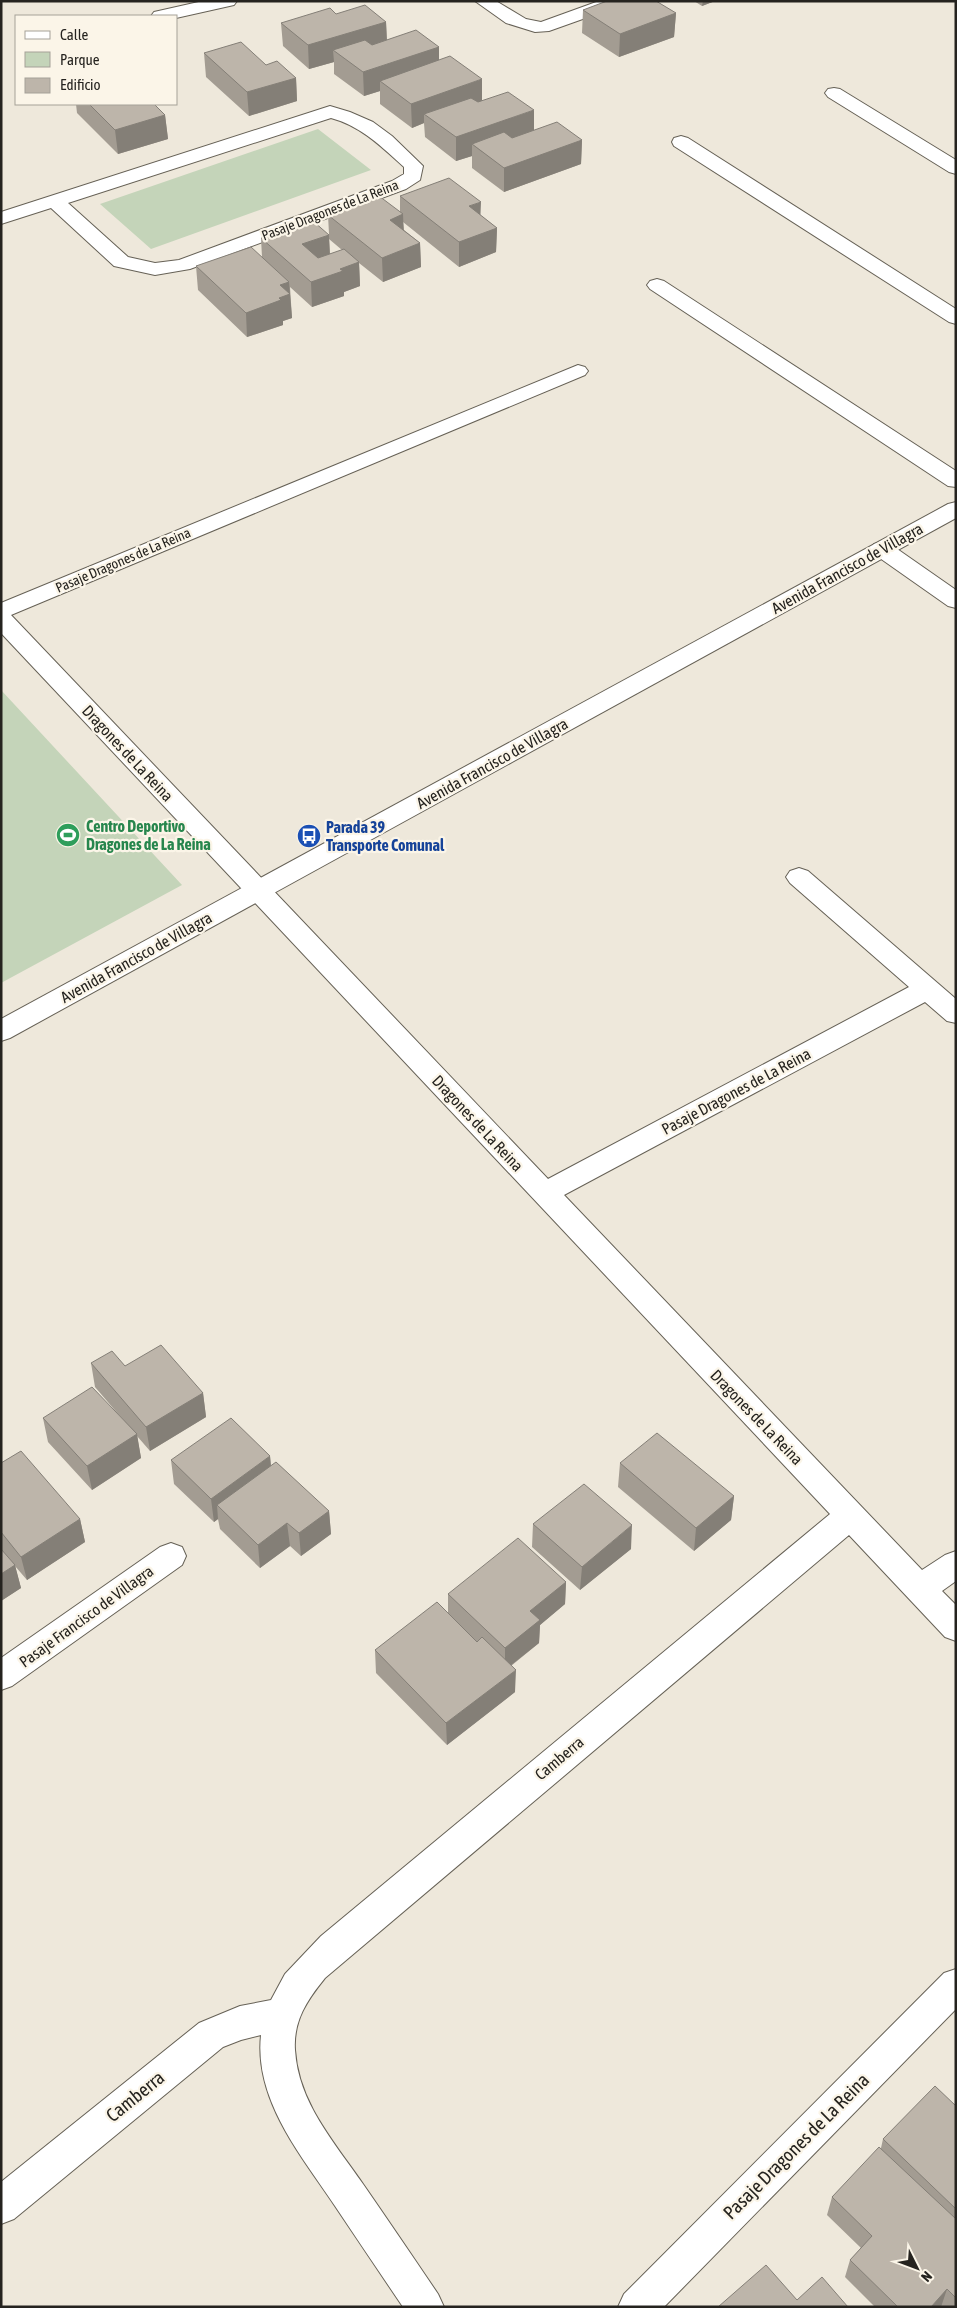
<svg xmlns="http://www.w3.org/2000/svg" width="957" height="2308" font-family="'Asap Condensed',sans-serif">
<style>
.green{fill:#c4d4b9}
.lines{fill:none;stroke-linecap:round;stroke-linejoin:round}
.minor-casing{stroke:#666156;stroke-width:2}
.tertiary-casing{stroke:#666156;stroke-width:2}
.minor{fill:#fff;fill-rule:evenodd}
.tertiary{fill:#fff;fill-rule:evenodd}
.wall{fill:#a39c92;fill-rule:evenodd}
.shaded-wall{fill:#847f77}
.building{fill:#bdb5aa;stroke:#847f77}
.labels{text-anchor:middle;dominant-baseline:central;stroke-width:4.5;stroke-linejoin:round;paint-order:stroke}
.far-street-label{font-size:14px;fill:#25231f;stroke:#fbf5e8}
.street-label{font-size:16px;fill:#25231f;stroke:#fbf5e8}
.leisure-label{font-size:16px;font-weight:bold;fill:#27864d;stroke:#fbf5e8;text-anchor:start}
.transit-label{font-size:16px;font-weight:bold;fill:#164399;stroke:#fbf5e8;text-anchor:start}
.near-street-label{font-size:19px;fill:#25231f;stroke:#fbf5e8}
</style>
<rect width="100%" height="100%" fill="#eee8db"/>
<path class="green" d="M318 129 371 170 151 249 100 204Z
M1 690 182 885 1 983Z"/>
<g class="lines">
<g class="minor-casing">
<path id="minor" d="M203 1H237L234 5 176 18 151 16 154 12Z
M475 1H496L526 19 541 22 599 1H625L622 5 549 31 535 32 506 23Z
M834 88 840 89 956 160V174L949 172 828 97 825 93 828 89Z
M330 106 350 112 373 122 392 136 423 166 420 180 406 189 190 269 155 275 114 266 51 208 1 224V212ZM331 118C361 126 382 147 404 167V174L392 181 179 260 155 263 128 257 68 203Z
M681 136 688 138 956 309V324L949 322 674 146 672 142 674 138Z
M657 279 664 281 956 471V487L948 486 650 289 647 285 650 281Z
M578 365 585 367 588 371 585 375 11 615 548 1179 909 987 790 883 786 877 790 871 799 868 808 871 956 999V1023L947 1021 925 1002 564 1195 922 1570 945 1555 956 1551V1581L942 1591 956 1605V1641L945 1637 849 1535 325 1978C308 1999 293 2020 295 2050 298 2102 334 2142 363 2184 388 2220 413 2257 438 2294L444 2307H403C380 2273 357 2239 335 2206 301 2155 254 2100 261 2035L241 2040 223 2047 14 2219 1 2224V2182L199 2023 240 2006 271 2000 285 1974 321 1936 830 1514 1 633V603Z
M882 542 890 544 956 590V608L948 606 874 554 871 549 874 544Z
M171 1543 182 1547 186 1556 182 1565 12 1686 1 1690V1658L160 1547Z
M956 1969V2009L664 2307H618L624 2294 944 1973Z"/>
</g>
<g class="tertiary-casing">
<path id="tertiary" d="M956 502V518L10 1038 1 1041V1019L948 504Z"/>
</g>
<use href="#minor" class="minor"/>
<use href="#tertiary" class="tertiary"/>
</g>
<path class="wall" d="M694 1H715L702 6Z
M583 10 676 13 674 37 619 57 582 33Z
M386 22 387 40 439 47V60L482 101 534 130 582 140 581 164 504 192 472 168V156L456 161 425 137 424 123 412 128 380 104V91L364 96 334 74V62L309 69 283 46 281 23Z
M204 53 266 65 296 78 297 101 249 116 206 77Z
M76 104H154L165 115 168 139 118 154 77 113Z
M400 196 480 215 497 228 496 252 459 267 403 222 404 230 420 243 421 267 383 282 359 263 360 286 344 292V296L312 307 290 287 292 318 283 321V325L247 337 198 290 196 266 262 257 261 238 329 234 328 215 400 212ZM329 239 342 250 330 254Z
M91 1363 125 1366 203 1393 206 1417 150 1451 137 1436 141 1458 92 1490 48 1442 43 1418 125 1422 95 1387Z
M270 1456 271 1466 329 1511 331 1534 301 1556 290 1546 260 1568 220 1529 218 1519 214 1522 174 1484 171 1460Z
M1 1463 80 1519 85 1542 27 1580 15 1566 21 1588 1 1601Z
M620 1463 734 1496 731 1520 694 1551 618 1487Z
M533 1524 631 1549 580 1590 532 1547Z
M566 1582 565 1604 540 1625 539 1643 511 1666 515 1692 447 1745 376 1673 375 1650 448 1613V1594Z
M956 2106V2307H875L845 2277 850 2260 861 2248 827 2215 832 2197 881 2148 883 2139Z"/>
<path class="shaded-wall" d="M703 1H715L702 6Z
M676 13 674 37 619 57 620 34Z
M386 22 387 45 333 50 334 62 309 69 308 45Z
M439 47V70L380 81V91L364 96 363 72Z
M296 78 297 101 249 116 247 92Z
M482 79V103L424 114V123L412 128 411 104Z
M534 110V134L482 152 472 144V156L456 161V137Z
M165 115 168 139 118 154 115 130Z
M582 140 581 164 504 192V168Z
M481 202 480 226 469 206Z
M403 214 404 239 390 220Z
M497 228 496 252 459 267V242Z
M329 235 330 259 303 269 302 244Z
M420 243 421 267 383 282 382 258Z
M359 262 360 286 344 292V296L312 307 311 282 340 269Z
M289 282 292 318 283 321V325L247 337 246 313 280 285Z
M203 1393 206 1417 150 1451 146 1427Z
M137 1434 141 1458 92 1490 87 1466Z
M270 1456 272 1479 217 1505 218 1519 214 1522 211 1499Z
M734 1496 731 1520 694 1551 696 1528Z
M329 1511 331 1534 301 1556 299 1533Z
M80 1519 85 1542 27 1580 21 1557Z
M287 1523 290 1546 260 1568 258 1545Z
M632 1525 631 1549 580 1590 582 1567Z
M15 1565 21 1588 1 1601V1574Z
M566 1582 565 1604 540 1625 539 1643 505 1670V1648L530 1611Z
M516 1670 515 1692 447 1745 446 1723Z
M947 2289 941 2307H931Z"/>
<path class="building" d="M607 1H656L676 13 620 34 583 10Z
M365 5 386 22 308 45 281 23 330 8 336 14Z
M416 30 439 47 363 72 333 50 365 40 372 45Z
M241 42 266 65 277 61 296 78 247 92 204 53Z
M450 56 482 79 411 104 380 81Z
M508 92 534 110 456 137 424 114 471 98 478 102Z
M89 104H154L165 115 115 130Z
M557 122 582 140 504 168 472 144 504 132 512 138Z
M449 178 481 202 469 206 497 228 459 242 400 196Z
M379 196 403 214 390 220 420 243 382 258 328 215Z
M313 221 329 235 302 244 318 258 344 249 359 262 340 269 343 271 311 282 261 238Z
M251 247 289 282 280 285 290 294 279 298 281 300 246 313 196 266Z
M161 1345 203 1393 146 1427 91 1363 112 1351 125 1366Z
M92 1387 137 1434 87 1466 43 1418Z
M231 1418 270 1456 211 1499 171 1460Z
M657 1433 734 1496 696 1528 620 1463Z
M21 1451 80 1519 21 1557 1 1532V1463Z
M276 1462 329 1511 299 1533 287 1523 258 1545 217 1505Z
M584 1484 632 1525 582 1567 533 1524Z
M518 1538 566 1582 530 1611 540 1620 505 1648 448 1594Z
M1 1549 15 1565 1 1574Z
M437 1602 477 1642 482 1637 516 1670 446 1723 375 1650Z
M935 2086 956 2106V2209L883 2139Z
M879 2147 956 2219V2298L947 2289 931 2307H898L850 2260 872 2236 832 2197Z
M766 2265 797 2300 822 2277 848 2307H718Z"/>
<defs>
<g id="stadium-disc" transform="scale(1.25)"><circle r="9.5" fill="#2e9e5b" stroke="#fbf5e8"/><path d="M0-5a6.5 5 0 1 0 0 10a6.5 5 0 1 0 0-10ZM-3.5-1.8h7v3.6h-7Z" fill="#fff"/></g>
<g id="bus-disc" transform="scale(1.25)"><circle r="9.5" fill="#1a4fb4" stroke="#fbf5e8"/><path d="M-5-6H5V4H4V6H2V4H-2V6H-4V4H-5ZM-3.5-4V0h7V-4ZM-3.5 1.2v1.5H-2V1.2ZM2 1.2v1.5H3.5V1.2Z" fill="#fff"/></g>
</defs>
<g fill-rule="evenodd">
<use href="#stadium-disc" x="68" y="835"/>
<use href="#bus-disc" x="309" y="836"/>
</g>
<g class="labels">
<g class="far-street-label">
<text transform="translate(330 210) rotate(-21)">Pasaje Dragones de La Reina</text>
<text transform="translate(123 560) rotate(-23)">Pasaje Dragones de La Reina</text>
</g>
<g class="street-label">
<text transform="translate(847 568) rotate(-29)">Avenida Francisco de Villagra</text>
<text transform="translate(128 753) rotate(47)">Dragones de La Reina</text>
<text transform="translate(492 763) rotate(-29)">Avenida Francisco de Villagra</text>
<text transform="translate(136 957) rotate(-29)">Avenida Francisco de Villagra</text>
<text transform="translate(736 1091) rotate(-28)">Pasaje Dragones de La Reina</text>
<text transform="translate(478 1123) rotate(47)">Dragones de La Reina</text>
<text transform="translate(757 1417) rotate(46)">Dragones de La Reina</text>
<text transform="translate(86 1616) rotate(-36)">Pasaje Francisco de Villagra</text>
<text transform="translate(559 1758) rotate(-40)">Camberra</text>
</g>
<g class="leisure-label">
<text x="86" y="826">Centro Deportivo<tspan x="86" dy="18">Dragones de La Reina</tspan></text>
</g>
<g class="transit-label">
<text x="326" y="827">Parada 39<tspan x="326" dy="18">Transporte Comunal</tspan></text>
</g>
<g class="near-street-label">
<text transform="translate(135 2096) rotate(-39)">Camberra</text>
<text transform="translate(796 2146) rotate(-45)">Pasaje Dragones de La Reina</text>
</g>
</g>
<rect width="957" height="2308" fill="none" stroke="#25231f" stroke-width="5"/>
<rect x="15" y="15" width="162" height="90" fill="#fbf5e8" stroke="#a5a198"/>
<rect x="25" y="31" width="25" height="8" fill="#ffffff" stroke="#a5a198"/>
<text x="60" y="40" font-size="15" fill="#25231f">Calle</text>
<rect x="25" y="52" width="25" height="15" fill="#c4d4b9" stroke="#a5a198"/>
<text x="60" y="65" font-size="15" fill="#25231f">Parque</text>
<rect x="25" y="78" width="25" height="15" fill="#bdb5aa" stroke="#a5a198"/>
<text x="60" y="90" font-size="15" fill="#25231f">Edificio</text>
<g transform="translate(917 2268) rotate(132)" stroke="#fbf5e8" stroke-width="4" paint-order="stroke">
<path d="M0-4L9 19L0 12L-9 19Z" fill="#25231f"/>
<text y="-8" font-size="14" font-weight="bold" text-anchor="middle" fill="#25231f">N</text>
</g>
</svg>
